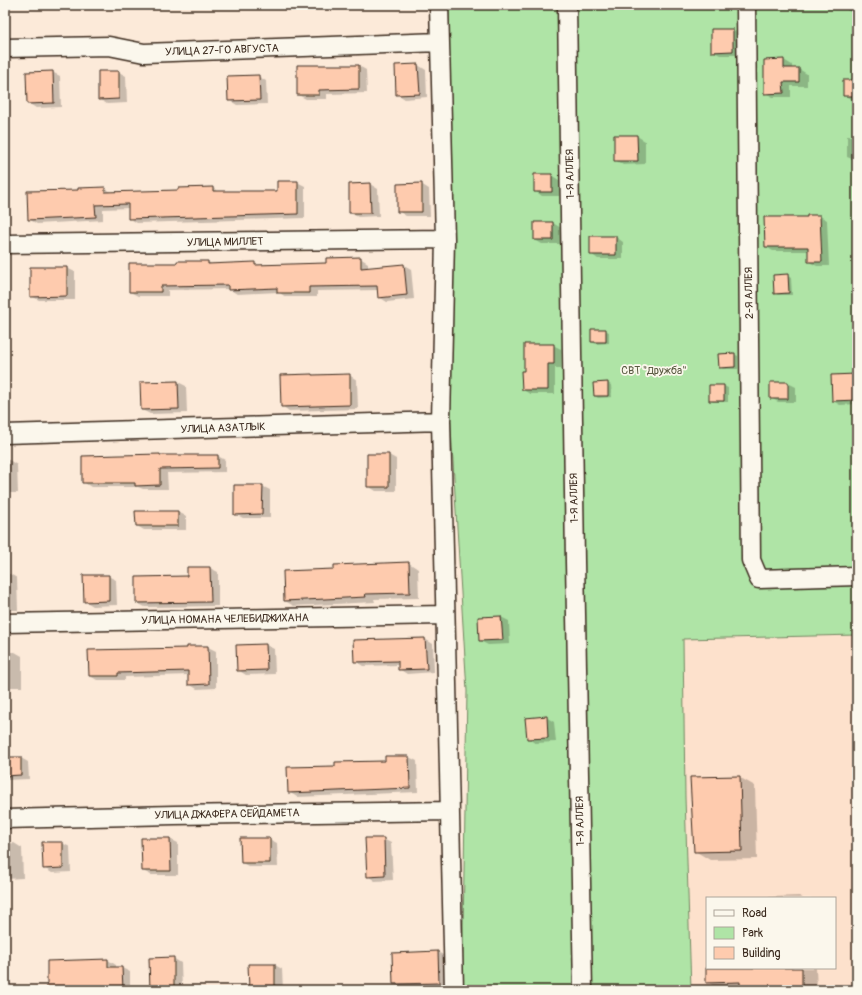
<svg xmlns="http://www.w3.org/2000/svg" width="862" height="995" font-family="Pangolin,sans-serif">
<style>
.built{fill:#fde1cc;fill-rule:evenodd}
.green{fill:#afe4a6;stroke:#758762}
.shadow{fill:#0003}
.building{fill:#fecbae;stroke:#3b2a1e}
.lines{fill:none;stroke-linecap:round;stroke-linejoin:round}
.minor-casing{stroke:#3b2a1e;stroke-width:21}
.minor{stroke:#fbf7ec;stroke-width:18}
.labels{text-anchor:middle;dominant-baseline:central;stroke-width:3.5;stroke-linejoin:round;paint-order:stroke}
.street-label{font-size:11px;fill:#3b2a1e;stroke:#fbf7ec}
.park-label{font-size:11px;fill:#585840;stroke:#fbf7ec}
</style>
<rect width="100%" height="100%" fill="#fcead9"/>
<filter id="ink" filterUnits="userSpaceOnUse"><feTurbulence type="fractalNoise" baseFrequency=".025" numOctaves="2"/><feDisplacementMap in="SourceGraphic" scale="8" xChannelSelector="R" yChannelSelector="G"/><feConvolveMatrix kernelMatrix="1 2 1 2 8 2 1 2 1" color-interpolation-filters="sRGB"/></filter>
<g filter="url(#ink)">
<path class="built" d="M857 635V990H691L685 797 683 639ZM707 898H835V968H707Z"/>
<path class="green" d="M449 5H857V635L683 639 685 797 691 990H462L467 691 450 412Z"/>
<path class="shadow" d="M847 5H857V14H854L847 10Z
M712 30H733L741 34V55H720L712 51Z
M853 37H857V51L853 49Z
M784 60 792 65V69H799L807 74V86H791V97H773L765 93V61Z
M418 65 426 70 427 97 405 99 397 94Z
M359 66 366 70 367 93 327 94V99H306L298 95Z
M52 72 60 76 61 107 36 108 28 103Z
M119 72 126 76 127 103 107 104 99 99Z
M5 73 8 74 9 102H5Z
M258 76 266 81 267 104 237 105 229 100Z
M857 81V100H852L844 95Z
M615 136H637L645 141V164L623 165 615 160Z
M847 136H857V161L847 157Z
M551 175 559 180V196H542L535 191Z
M297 182 305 186V218L137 223 129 218V208L103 209V220L37 224 29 219 79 191 104 188 113 193 179 191 213 188 219 192H278Z
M370 184 378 189 379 216 358 217 350 213V185Z
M421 184 429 189 430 216H406L398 211Z
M820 216 827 220 829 266H817L809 262V251H773L766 247 808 218Z
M853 221H857V252L854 250Z
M535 223H553L561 228V244H542L535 240Z
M616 237 623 242V259H598L591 254Z
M360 258 368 263V268L404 265 411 269 414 299 387 302 379 297V290L317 291V297H286L278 292 237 294 229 289 168 290V296H138L130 292 178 264V262H208L213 265 254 263 258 266 327 264Z
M67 268 75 272V300H39L31 296Z
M788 276 791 278 792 295H778L775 293Z
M855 326H857V343H856Z
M605 330 609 332V343L596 344 592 342Z
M553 345 561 349V368H555V394H530L523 390 525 372Z
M734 354 738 356V369H723L720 367Z
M349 375 357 380 358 409 289 411 282 406 313 376Z
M856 375 857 404 840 405 833 401Z
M178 382 186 386 187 413 150 414 142 410V383Z
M608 383 611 385 612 397 598 398 595 396Z
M771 383H788L796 387V402H778L771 398Z
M710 386H724L728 388V402H713L710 400Z
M389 455 396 459V491H376L368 486Z
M218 456 225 460V472L167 473 168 489H143L138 487H91L83 482Z
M5 460H9L17 465 18 493H5Z
M262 486 270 490V518H243L235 514Z
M178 512 186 516V530H144L137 526Z
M409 563 418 569 419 598 374 599 375 602 294 606 285 601 335 570Z
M188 568H210L218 572V606L145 607 137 603 188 577Z
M5 574H10L17 578 18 610H5Z
M108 576 116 580 117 605 93 606 85 601Z
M501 617 509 621 510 644 488 645 480 641Z
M425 639 433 644 434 672 407 674 399 669V665L363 666 355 661Z
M266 645 274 649 275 674 246 675 238 670 237 646Z
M208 647 216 651V688L197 689 189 684V675L125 677V680H97L90 676 188 648Z
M5 652H15L22 656V687H5Z
M546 717 554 722 556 742 535 743 528 739Z
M386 757H409L417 761 418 792 297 797 289 792 336 767 386 762Z
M5 758H21L28 762 29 779 5 780Z
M739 777 755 786 757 859 710 860 695 851Z
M170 839 178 843V875H151L143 871Z
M269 839 277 843 278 867H250L242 863Z
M383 839 391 843 393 880 375 881 368 876Z
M14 843 22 848 23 878 5 879V844Z
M62 843 70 847 71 872 52 873 44 868Z
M799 896 803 898H739Z
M706 939H707V968H816L817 990H721L707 982Z
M438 952 450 959 451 989 406 990 394 984 393 954Z
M173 958 181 963 182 990 151 989Z
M108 960 116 965V968H122L130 972V990H48V962Z
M275 965 282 969 283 990H253L250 988Z"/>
<path class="building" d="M711 29H733V51L711 52Z
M784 59V68H799V82H783L784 93 764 94V60Z
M418 64 420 94 396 95 395 65Z
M297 65H359V89L319 90V95H297Z
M53 71 54 103 27 104 26 72Z
M98 71H119V99L98 100Z
M259 75 260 100 228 101 227 76Z
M843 80H857V96H843Z
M614 135H637L638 161H614Z
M534 174H552V192H534Z
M277 181H298V214L128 219V204L95 205 96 217 28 220 27 191 78 190V188L105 187V192L178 190V188L213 187V191H277Z
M370 183 371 213H349V184Z
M422 183V212H397V184Z
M807 215H820L822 262H808V247H765L764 217H807Z
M534 222H553V240H534Z
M590 236H616V255H590Z
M361 257V268L404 264 407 295 378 298 377 286 309 287V293H277V288L228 290V285L161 286V292H129V263H177V261H208V264L255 262V265L326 263V258Z
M30 267H67V296L30 297Z
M788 274 789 293 774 294 773 275Z
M591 329H606V342H591Z
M524 344H554V364H548V390H522L521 371H524Z
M735 353V367L719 368 718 354Z
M312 374V375L350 374V405L281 407 280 375Z
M856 374 857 400 832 401 831 375Z
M178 381 179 409 141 410 140 382Z
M608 382V396H594L593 383Z
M770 382H788V399H770Z
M709 385H724V401H709Z
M160 454V455H218V468L160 469V485L135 486V483H82V456Z
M367 454H389V487H367Z
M234 485H263L262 514 234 515Z
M135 511H178V526H136Z
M409 562 410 593 365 594 366 597 284 601 283 571 334 569V565Z
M187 567H210L211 602 136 603V577L187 576Z
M83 575H109V601L84 602Z
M501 616 503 640 479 641 478 617Z
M425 638 427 669 398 670V661L354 662 353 640Z
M266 644 267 670 237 671 236 645Z
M187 646H208L209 684 188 685V671L118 673V676H89L88 650 187 648Z
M547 716 548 738 527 739 525 718Z
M385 756H409L410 788 288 793 287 767 335 766V762L385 761Z
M5 757H21V775L5 776Z
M740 776 742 851 694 852 690 777Z
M141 838H170L171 871H142Z
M240 838H270V863H241Z
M365 838H384L385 876 367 877Z
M42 842H63V868L43 869Z
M438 951 439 983 393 984 392 953Z
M174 957V989L150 990 149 958Z
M108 959V967H122L123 990H47V961Z
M248 964H275V988L249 989Z
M706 968H802V990H740V982L706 983Z"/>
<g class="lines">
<g class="minor-casing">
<path id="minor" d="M439 5 445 239 441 421 454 990
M567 5 575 561 583 990
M746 5 751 560 759 579 857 576
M5 48 109 46 144 53 440 42
M5 244 445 239
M5 434 441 421
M5 623 445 615
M5 819 174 815 450 811"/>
</g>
<use href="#minor" class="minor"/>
</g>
</g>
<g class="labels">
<g class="street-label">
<text transform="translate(222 50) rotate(-2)">УЛИЦА 27-ГО АВГУСТА</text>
<text transform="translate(570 174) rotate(-91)">1-Я АЛЛЕЯ</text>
<text transform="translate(225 242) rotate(-1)">УЛИЦА МИЛЛЕТ</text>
<text transform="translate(749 293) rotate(-91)">2-Я АЛЛЕЯ</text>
<text transform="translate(223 428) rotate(-2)">УЛИЦА АЗАТЛЫК</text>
<text transform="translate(574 498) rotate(-91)">1-Я АЛЛЕЯ</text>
<text transform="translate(225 619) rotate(-1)">УЛИЦА НОМАНА ЧЕЛЕБИДЖИХАНА</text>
<text transform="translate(227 814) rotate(-1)">УЛИЦА ДЖАФЕРА СЕЙДАМЕТА</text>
<text transform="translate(580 821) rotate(-91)">1-Я АЛЛЕЯ</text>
</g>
<g class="park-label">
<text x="654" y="370">СВТ "Дружба"</text>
</g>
</g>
<rect width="862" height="995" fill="none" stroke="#fbf7ec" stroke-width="20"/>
<rect x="10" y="10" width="842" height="975" fill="none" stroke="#3b2a1e" stroke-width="1.5" filter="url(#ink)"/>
<rect x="706" y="897" width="130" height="72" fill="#fbf7ec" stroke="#aea59a"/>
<rect x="714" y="910" width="20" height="6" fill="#fbf7ec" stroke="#aea59a"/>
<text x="742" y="917" font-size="12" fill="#3b2a1e">Road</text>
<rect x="714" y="927" width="20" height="12" fill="#afe4a6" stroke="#aea59a"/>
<text x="742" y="937" font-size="12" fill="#3b2a1e">Park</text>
<rect x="714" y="947" width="20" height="12" fill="#fecbae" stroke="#aea59a"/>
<text x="742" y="957" font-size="12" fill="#3b2a1e">Building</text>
</svg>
